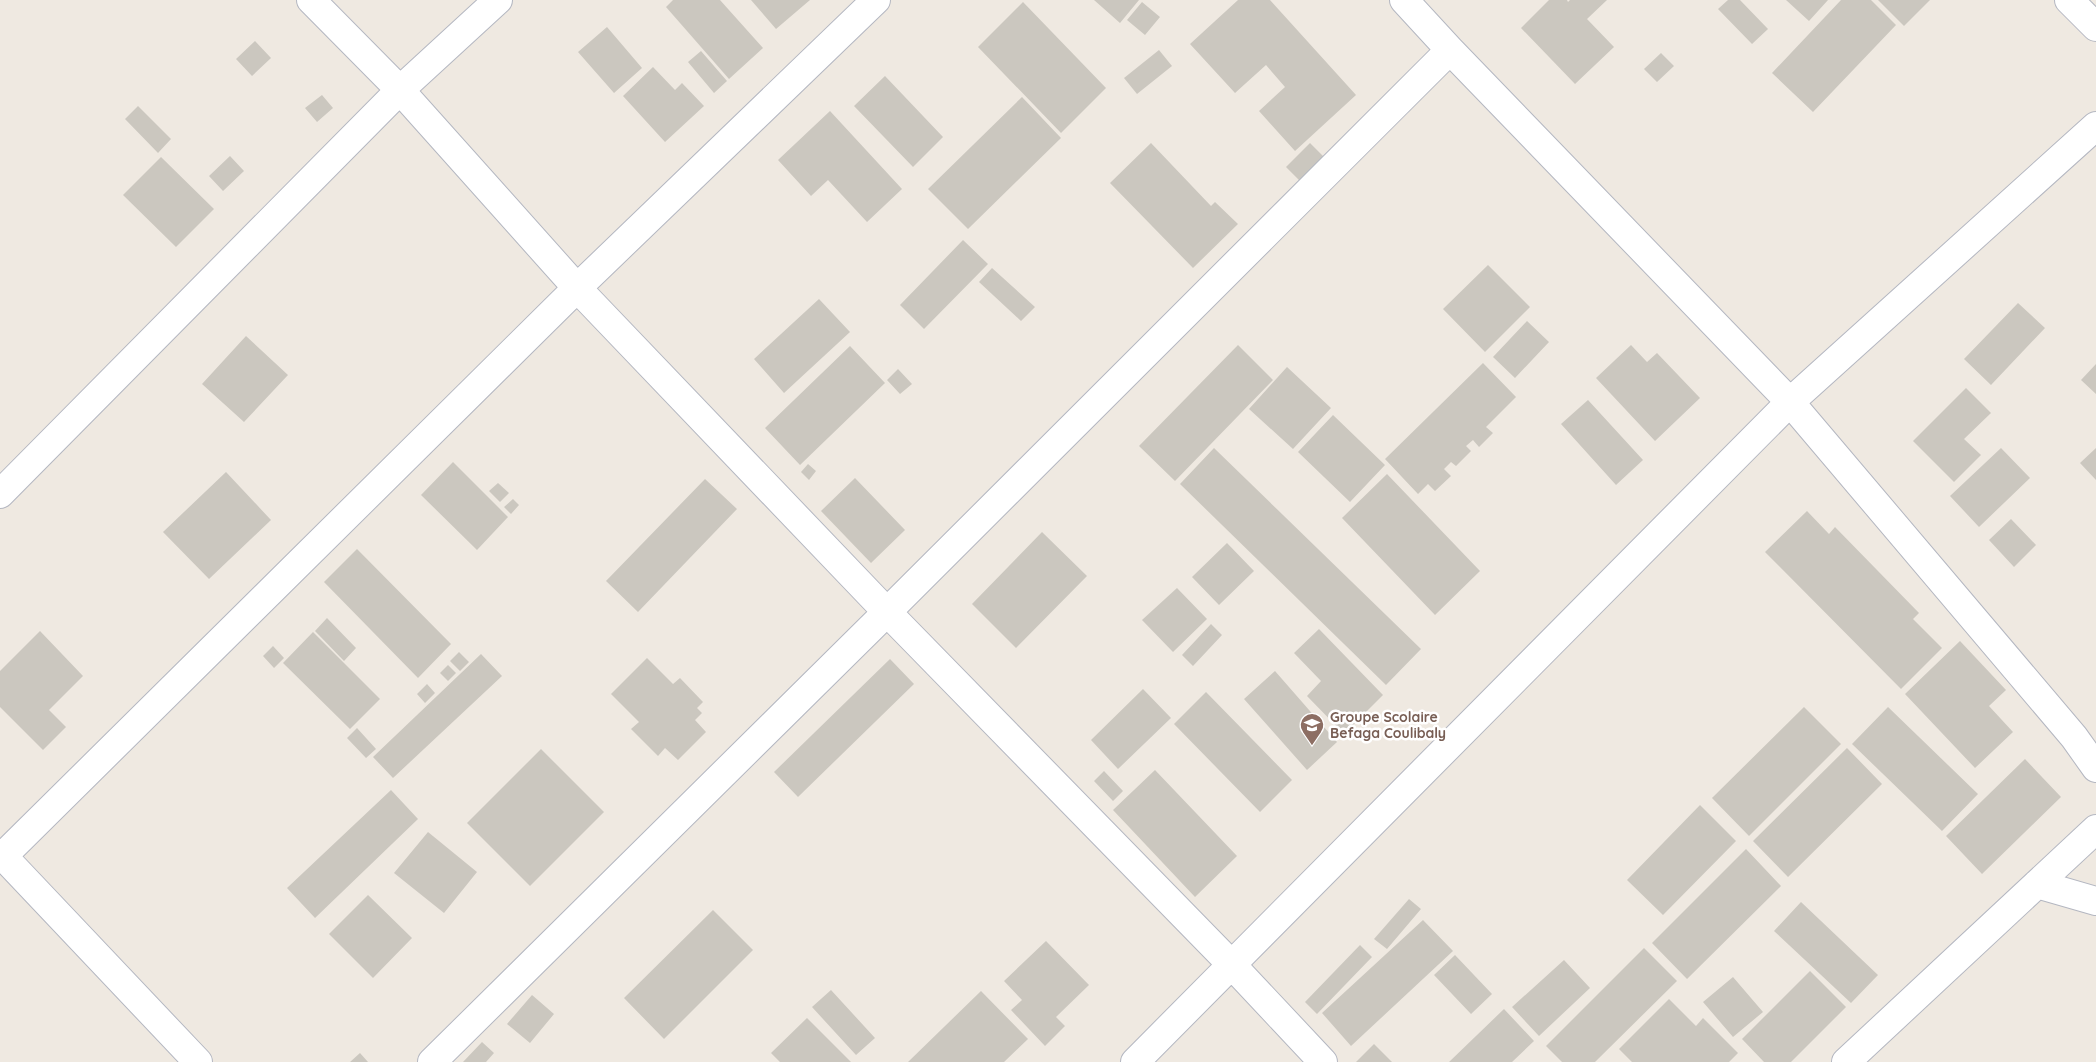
<svg xmlns="http://www.w3.org/2000/svg" width="2096" height="1062" font-family="Quicksand,sans-serif">
<style>
.building{fill:#cbc7bf}
.lines{fill:none;stroke-linecap:round;stroke-linejoin:round}
.minor-casing{stroke:#b4b7c1;stroke-width:30}
.minor{stroke:#fff;stroke-width:28}
.labels{text-anchor:middle;dominant-baseline:central;stroke-width:5;stroke-linejoin:round;paint-order:stroke}
.education-label{font-size:14px;font-weight:bold;fill:#785e54;stroke:#fff;text-anchor:start}
</style>
<rect width="100%" height="100%" fill="#efe9e1"/>
<path class="building" d="M673 0H720L763 48 729 79 666 7Z
M751 0H810L776 29Z
M1094 0H1139L1120 23Z
M1238 0H1270L1356 95 1295 151 1259 111 1285 87 1266 65 1235 93 1190 44Z
M1549 0H1567L1568 2 1570 0H1607L1587 19 1614 47 1575 84 1521 28Z
M1728 0H1740L1768 29 1752 44 1718 9Z
M1786 0H1828L1809 21Z
M1841 0H1871L1896 25 1813 112 1772 73Z
M1878 0H1930L1904 26Z
M1023 2 1106 88 1061 133 978 47Z
M1142 2 1160 17 1145 35 1127 20Z
M607 27 642 68 614 93 578 52Z
M255 41 271 58 252 76 236 59Z
M1159 50 1172 66 1137 94 1124 78Z
M701 51 727 81 714 93 688 62Z
M1661 53 1674 66 1657 82 1644 69Z
M653 67 675 90 682 83 704 106 665 142 623 96Z
M885 76 943 137 913 167 854 106Z
M322 95 333 108 317 122 305 108Z
M1022 97 1061 138 968 229 928 189Z
M138 106 171 139 158 153 125 119Z
M830 111 902 189 867 222 828 180 811 196 778 160Z
M1151 143 1211 206 1215 202 1238 224 1193 268 1110 183Z
M1310 143 1325 158 1300 181 1286 167Z
M230 156 244 171 223 191 209 176Z
M161 157 214 209 176 247 123 195Z
M963 240 988 264 924 329 900 305Z
M1488 265 1530 307 1485 352 1443 309Z
M992 268 1035 307 1021 321 979 282Z
M819 299 850 332 784 393 754 359Z
M2018 303 2045 328 1991 385 1964 359Z
M1527 321 1549 342 1515 378 1493 357Z
M246 336 288 375 244 422 202 384Z
M1238 345 1273 380 1175 481 1139 446Z
M1631 345 1647 362 1657 353 1700 398 1655 441 1596 378Z
M850 346 885 383 800 465 765 428Z
M1483 363 1516 397 1486 427 1493 433 1479 447 1473 440 1466 446 1471 451 1456 466 1451 462 1444 469 1451 476 1435 491 1428 484 1418 494 1385 459Z
M2096 364V394L2081 380Z
M1287 367 1331 408 1293 449 1249 409Z
M898 369 912 384 900 394 887 380Z
M1966 388 1991 413 1964 439 1981 455 1954 482 1913 441Z
M1588 400 1643 460 1616 485 1561 424Z
M1333 415 1385 465 1350 502 1298 452Z
M1214 448 1421 649 1386 685 1180 484Z
M2001 448 2030 478 1979 527 1950 496Z
M2096 448V480L2080 463Z
M453 462 508 517 477 550 421 495Z
M808 464 816 471 809 480 801 472Z
M226 472 271 520 209 579 163 532Z
M1387 474 1480 571 1435 615 1342 518Z
M855 478 905 530 871 563 821 511Z
M705 479 737 509 638 612 606 581Z
M498 483 509 493 500 502 489 491Z
M513 499 519 505 511 514 504 507Z
M1807 511 1829 534 1835 527 1919 613 1913 619 1942 648 1901 689 1765 552Z
M2011 519 2036 545 2014 567 1989 540Z
M1042 532 1087 576 1016 648 972 604Z
M1227 543 1254 571 1219 605 1192 577Z
M357 549 451 644 418 678 324 582Z
M1177 588 1207 619 1173 652 1142 620Z
M327 618 356 648 344 661 315 631Z
M1211 624 1222 635 1193 666 1182 655Z
M1319 629 1383 695 1344 734 1307 696 1321 681 1294 653Z
M40 631 83 676 49 710 66 727 43 750 0 707V671Z
M313 632 380 699 350 729 283 663Z
M1960 641 2006 690 1989 706 2013 732 1975 768 1905 694Z
M273 646 284 658 274 668 263 656Z
M459 652 469 662 460 671 450 661Z
M481 654 502 676 393 778 373 757Z
M647 658 673 684 680 678 703 702 697 708 702 713 695 720 706 732 678 760 665 748 658 756 631 729 639 722 611 694Z
M890 659 914 684 798 797 774 772Z
M448 665 456 673 448 681 440 673Z
M1275 671 1337 742 1307 770 1244 699Z
M427 684 435 693 425 703 417 694Z
M1143 689 1171 718 1118 769 1091 740Z
M1206 692 1292 780 1260 812 1174 724Z
M1804 707 1841 744 1749 836 1712 798Z
M1888 707 1978 794 1942 831 1852 744Z
M357 728 376 749 366 758 347 738Z
M1847 748 1882 784 1788 877 1753 841Z
M541 749 604 812 530 886 467 823Z
M2025 759 2061 797 1982 874 1946 836Z
M1155 770 1237 856 1195 897 1113 810Z
M1104 771 1123 791 1113 801 1094 781Z
M391 790 418 819 315 918 287 888Z
M1700 805 1736 841 1663 915 1627 880Z
M428 832 477 872 444 913 394 873Z
M1746 849 1781 886 1687 979 1652 943Z
M368 895 412 938 373 978 329 934Z
M1409 899 1421 909 1387 949 1374 939Z
M1801 902 1878 975 1851 1003 1774 931Z
M713 910 753 950 664 1039 624 998Z
M1423 920 1453 951 1351 1046 1322 1013Z
M1046 941 1089 985 1056 1017 1065 1026 1045 1046 1011 1010 1022 1000 1004 981Z
M1360 945 1372 957 1317 1014 1305 1002Z
M1644 948 1677 981 1595 1062H1562L1546 1046Z
M1455 955 1492 994 1471 1014 1434 975Z
M1564 960 1590 988 1539 1036 1512 1007Z
M1810 971 1846 1007 1791 1062H1764L1742 1039Z
M1733 977 1763 1012 1733 1037 1703 1002Z
M831 990 875 1038 856 1055 812 1007Z
M981 991 1028 1039 1004 1062H908Z
M532 995 554 1014 530 1043 507 1024Z
M1669 999 1696 1026 1703 1018 1738 1053 1729 1062H1632L1619 1049Z
M1504 1009 1534 1041 1512 1062H1449Z
M807 1018 851 1062H780L771 1053Z
M482 1042 494 1053 486 1062H463Z
M1374 1044 1392 1062H1356Z
M360 1053 368 1062H350Z"/>
<g class="lines">
<g class="minor-casing">
<path id="minor" d="M311 0 400 90 577 288 887 612 1231 964 1323 1062
M1404 0 1450 50 1790 402 2074 737 2096 768
M2069 0 2096 27
M0 494 400 90 498 0
M0 853 198 1062
M3 856 577 288 876 0
M2037 884 2096 901
M432 1062 887 612 1450 50
M1135 1062 1790 402 2096 126
M1846 1062 2096 829"/>
</g>
<use href="#minor" class="minor"/>
</g>
<defs>
<g id="school-pin" transform="scale(1.25)"><path d="M0 17L-7.5 6A9.5 9.5 0 1 1 7.5 6Z" fill="#8d6e63" stroke="#fff"/><path d="M0-5L7-2L0 1L-7-2ZM-4 1L0 2.5L4 1V4Q0 6-4 4Z" fill="#fff"/></g>
</defs>
<g fill-rule="evenodd">
<use href="#school-pin" x="1312" y="725"/>
</g>
<g class="labels">
<g class="education-label">
<text x="1330" y="717">Groupe Scolaire<tspan x="1330" dy="16">Befaga Coulibaly</tspan></text>
</g>
</g>
</svg>
